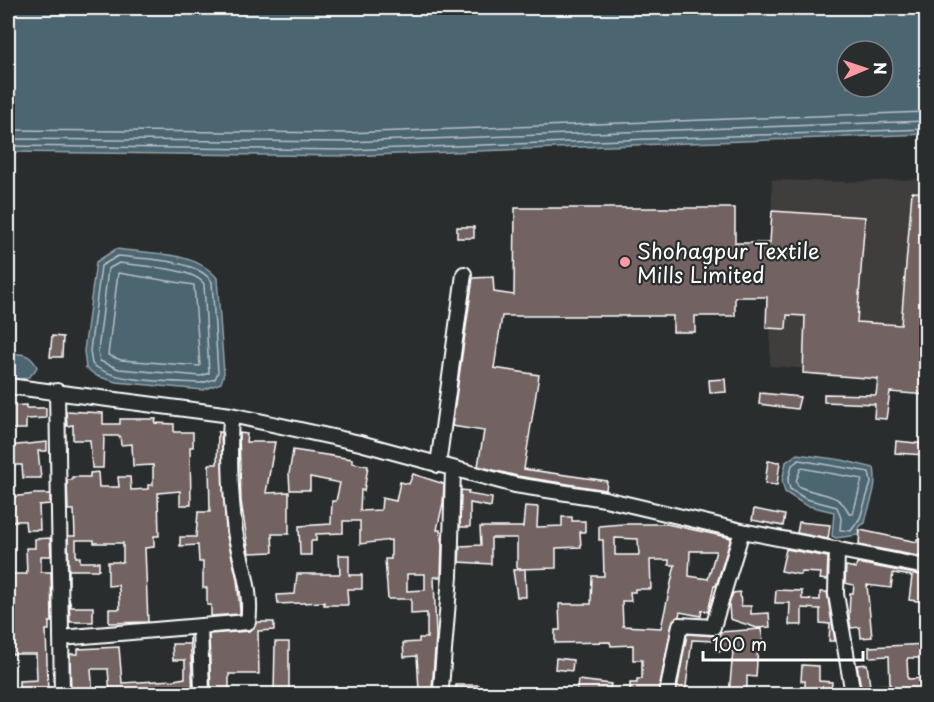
<svg xmlns="http://www.w3.org/2000/svg" width="934" height="702" font-family="'Playpen Sans',sans-serif">
<style>
.built{fill:#403e3e}
.water{fill:#4c6571;stroke:#94a3aa;stroke-width:1.5;fill-rule:evenodd}
.lines{fill:none;stroke-linecap:round;stroke-linejoin:round}
.shore{stroke:#b7c1c6;stroke-width:1.5}
.building{fill:#726462;stroke:#fff;stroke-width:1.5;fill-rule:evenodd}
.minor-casing{stroke:#fff;stroke-width:18}
.minor{stroke:#2a2d2e;stroke-width:14}
.poi-dot{fill:#ff9aa2;stroke:#2a2d2e;stroke-width:2}
.labels{text-anchor:middle;dominant-baseline:central;stroke-width:4.5;stroke-linejoin:round;paint-order:stroke}
.poi-label{font-size:21px;fill:#fff;stroke:#2a2d2e;text-anchor:start}
</style>
<rect width="100%" height="100%" fill="#2a2d2e"/>
<filter id="ink" filterUnits="userSpaceOnUse"><feTurbulence type="fractalNoise" baseFrequency=".0167" numOctaves="2"/><feDisplacementMap in="SourceGraphic" scale="12" xChannelSelector="R" yChannelSelector="G"/><feConvolveMatrix kernelMatrix="1 2 1 2 8 2 1 2 1" color-interpolation-filters="sRGB"/></filter>
<g filter="url(#ink)">
<path class="built" d="M926 179V378L770 366 772 180 847 182Z"/>
<path class="water" d="M8 8H926V134L346 156 8 152ZM847 51H883V87H847Z
M116 249C149 254 196 251 217 278L224 373 221 383 203 390 116 382 97 376 86 368 84 351 96 262Z
M8 353C22 354 30 353 37 367 30 381 22 379 8 379Z
M797 454 842 460 874 468C878 488 869 503 865 523L860 526 857 535 836 538 832 536 834 512 805 505 785 492 782 481 786 462Z"/>
<g class="lines">
<path class="shore" d="M8 130 346 133 926 112
M8 139 346 142 926 121
M8 146 346 150 926 129
M118 256C143 259 198 259 212 282L218 372 215 379 202 383C172 381 116 384 92 364L90 351 101 266Z
M119 263C139 266 194 268 204 284L209 373 201 376 119 369 100 361 98 351 108 269Z
M118 273 194 285 200 366 121 360 108 355Z
M799 460 869 472 871 483 860 518 851 531 840 530 841 518 837 507 806 499 790 489 788 481 792 465Z
M801 468 862 479 853 514H849C841 491 817 496 798 486L796 481Z"/>
</g>
<path class="building" d="M912 192 927 193V395L890 392 886 419 874 418 875 404 824 402V394L876 395 878 379 803 373 805 316 787 315 786 329 766 328 767 297H735V316H695V332H673V316H502L494 368 539 375 524 469 607 481 606 490 517 476 478 466 484 431 452 426 473 278 493 277 494 292 514 295 515 208H735V243H770L772 211 865 217 857 322 901 325Z
M457 227H474V238H457Z
M52 336 63 337 62 357H50Z
M725 379 726 392 710 393 709 380Z
M760 393 800 397 797 409 759 404Z
M26 405V408H46V418L26 419V429H10L9 406Z
M66 411 103 413V424H120V419H156L155 423 174 424V432H193V447H190L191 505H180V491L158 493 159 536H154V547L145 548 148 622 109 623V609H120L119 590 118 585 108 586V562H123V543H94V540H76V557H80V562H99V570H69V585L68 536H75L74 510H68L67 480H72V477H90V473L98 472 99 487H119L118 477H130L131 490 148 489V485H153V465L133 466 132 444 121 445 120 436H104L103 468H92L90 440H73V425L67 426Z
M218 432H221L226 532 237 579 240 610V614L211 616V605H207V588H203V562H199L198 545 180 546V537H196L198 512H210L209 464H217Z
M239 433 247 434 246 442H275L266 493 289 492V534H272L273 552 249 553 241 501Z
M896 441 926 444 925 455 895 453Z
M47 442V451H38L41 478H23L22 465H8V446Z
M293 450 352 459V463L368 466 364 491 361 490 360 511 381 510 382 498 396 501 400 482 409 484 413 474 444 484 443 503 437 530H440L442 546 441 577H434L436 637 432 689 419 690 417 656 404 657 403 643 419 642V638H427V613L411 614V599H388L385 559H391V540L360 544V521H343V533L316 534V541H311V555H300L299 526 331 524 332 501H336L340 483 310 477V490H290L289 474ZM407 574H425V590L407 591Z
M768 461 780 462 777 485 765 484Z
M461 490 469 491 468 494 492 498 491 507 470 503V527H460Z
M35 494H50V504L39 505 40 530H26L25 521H11V497Z
M525 506 538 507 537 527 562 526V517H572V521H585V532H580L581 547 556 548V568L517 569V538H491V564L459 562 460 546 481 545 480 527H523Z
M754 509 785 515 783 526 752 520Z
M799 522 830 525 828 539 797 533Z
M623 524H667L731 538 716 586H714L708 612 702 610 701 616 680 612 679 616 673 620 658 694H630V683H637V679H642V660H633V645L611 646 610 642 555 643V630H560L559 604H591L592 576H604L603 540H599V526ZM615 538 638 539 639 555H615ZM690 551H716L708 579 689 576ZM650 560H669V565H675L661 628 623 626 622 601H631L630 592H635V589H651Z
M860 530 917 542V539L926 541 923 557 859 545Z
M50 538 51 556H41V572H51L52 622H49V630H46L48 693 19 694V681L37 680 36 654H8V617H12V574H27L26 548H35V539Z
M786 549 828 557 827 580 820 579 821 573 802 572 801 575 781 571Z
M339 555H349V575H362V589H347L348 605H324V602L278 604 277 595 295 594 297 574H340Z
M857 563 925 576 924 588H927V602L909 600 912 576 893 573 891 588 867 585 872 637 861 638 860 627 851 628 849 618 850 593H853L854 585 845 583 846 566 856 568Z
M525 569 526 597H517L513 570Z
M776 590 802 591V599L820 600V592H827L835 641H829L830 624 820 623V609L802 608V625H789L790 603H775Z
M740 592 741 606H751V614L769 613 770 627 757 628 730 619 729 604 733 593Z
M69 598 71 607H93V622H70Z
M257 622H274V630L258 631 259 674H229V694H211L209 634 249 631Z
M761 629 764 648 758 647 756 677 747 676V694H729L733 651H719L720 632Z
M687 634 716 636 715 641 692 640 685 694H676Z
M190 636 193 694H110L108 669H91L93 694H71L70 654H78V649L119 647 122 683 174 680 185 678V660H173L172 644H190Z
M275 642H289V693H274Z
M926 644V658H908L907 660 908 679 927 678V694H862L857 665 867 664 870 686 890 685 889 656 869 657V647Z
M556 658 573 660 572 671 555 669Z
M802 665 819 666V681L832 682 831 694H805V681H801Z
M578 680 611 684 609 694H576Z
M456 685H479L480 693 456 694Z"/>
<g class="lines">
<g class="minor-casing">
<path id="minor" d="M8 386 231 415 360 443 515 485 605 499 742 531 926 567
M57 391 62 694
M438 465 464 274
M837 549 836 594 853 694
M200 626 202 694
M61 638 248 622C253 591 240 561 235 531 230 492 229 454 231 415
M441 688 450 576 453 469
M667 694 680 625 713 627 742 531"/>
</g>
<use href="#minor" class="minor"/>
</g>
</g>
<circle class="poi-dot" cx="625" cy="262" r="6"/>
<g class="labels">
<g class="poi-label">
<text x="637" y="250">Shohagpur Textile<tspan x="637" dy="24">Mills Limited</tspan></text>
</g>
</g>
<rect width="934" height="702" fill="none" stroke="#2a2d2e" stroke-width="30"/>
<rect x="15" y="15" width="904" height="672" fill="none" stroke="#fff" stroke-width="2" filter="url(#ink)"/>
<g transform="translate(865 69) rotate(88)"><circle r="28" fill="#2a2d2e" stroke="#7f8182" stroke-width="1.5"/>
<path d="M0-4.5L10 22L0 15L-10 22Z" fill="#ff9aa2"/>
<text y="-9" font-size="16" font-weight="bold" text-anchor="middle" fill="#ffffff">N</text>
</g>
<path d="M703 651v9h160v-9" fill="none" stroke="#ffffff" stroke-width="3"/>
<text x="712" y="651" font-size="18" fill="#ffffff" stroke="#2a2d2e" stroke-width="4.5" paint-order="stroke">100 m</text>
</svg>
